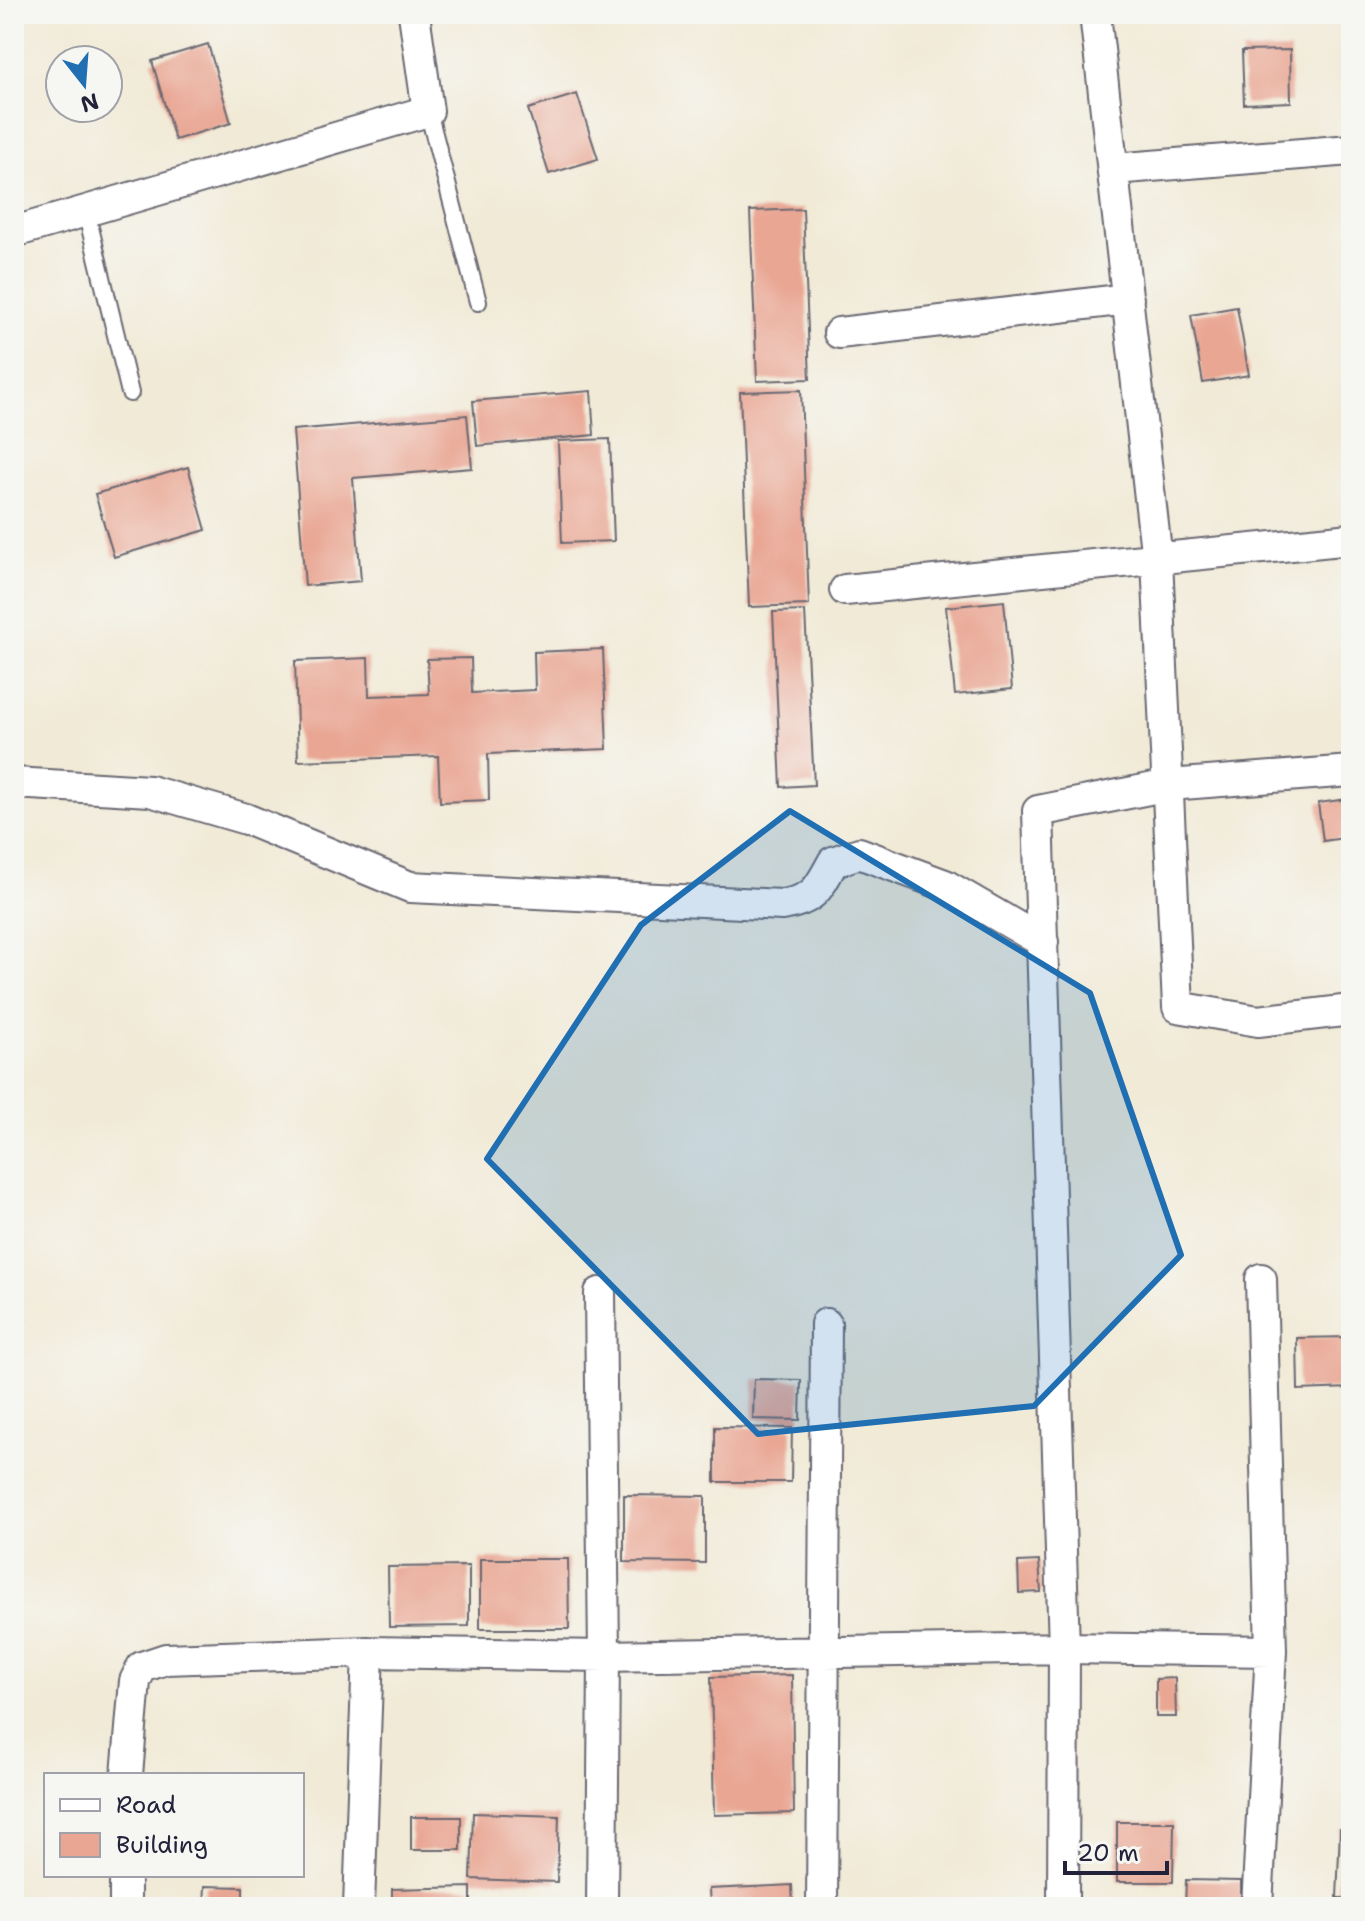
<svg xmlns="http://www.w3.org/2000/svg" width="1365" height="1921" font-family="'Shantell Sans',sans-serif">
<style>
.building{fill:#e9a693}
.lines{fill:none;stroke-linecap:round;stroke-linejoin:round}
.lane-casing{stroke:#6a6872;stroke-width:20}
.street-casing{stroke:#6a6872;stroke-width:34}
.lane{stroke:#fff;stroke-width:16}
.street{stroke:#fff;stroke-width:30}
.marked{fill:#1f6fb2;fill-opacity:0.2;stroke:#1f6fb2;stroke-width:6;stroke-linejoin:round}
</style>
<rect width="100%" height="100%" fill="#f6f6f2"/>
<filter id="ink" filterUnits="userSpaceOnUse"><feTurbulence type="fractalNoise" baseFrequency=".0125" numOctaves="2"/><feDisplacementMap in="SourceGraphic" scale="16" xChannelSelector="R" yChannelSelector="G"/><feConvolveMatrix kernelMatrix="1 2 1 2 8 2 1 2 1" color-interpolation-filters="sRGB"/></filter>
<filter id="wash" filterUnits="userSpaceOnUse"><feTurbulence type="fractalNoise" baseFrequency=".006" numOctaves="4" result="noise"/><feDisplacementMap in="SourceGraphic" scale="32" xChannelSelector="R" yChannelSelector="G"/><feGaussianBlur stdDeviation="1.8" result="paint"/><feColorMatrix in="noise" values="0 0 0 0 0 0 0 0 0 0 0 0 0 0 0 0 0 1.4 0 .05"/><feComposite in="paint" operator="in"/></filter>
<g filter="url(#wash)">
<rect width="100%" height="100%" fill="#f1ead7"/>
<g id="blocks">
<path class="building" d="M208 44 231 123 175 140 152 61Z
M1290 50 1291 102 1244 104 1242 51Z
M577 94 598 159 549 174 528 109Z
M803 209 810 379 757 381 750 211Z
M1237 307 1249 375 1203 383 1191 315Z
M801 390 809 605 749 607 740 392Z
M591 391 594 435 477 446 473 401Z
M467 415 472 468 353 478 361 581 305 586 293 430Z
M610 439 614 541 562 543 558 441Z
M188 467 206 530 114 557 95 494Z
M1004 601 1012 689 955 695 946 607Z
M805 611 814 785 781 787 773 612Z
M603 649 607 749 488 754 489 800 440 802 438 756 298 761 295 661 368 658 369 696 429 694 427 659 471 658 472 693 535 690 534 652Z
M1348 799 1351 837 1323 841 1318 803Z
M1351 1337V1388L1298 1390 1297 1338Z
M754 1379 801 1380 800 1420 753 1419Z
M715 1427 792 1428 791 1482H715Z
M624 1495 705 1496V1563L624 1562Z
M480 1559H568L569 1629H480Z
M1039 1561 1041 1592 1019 1593 1018 1562Z
M469 1566V1626L389 1627 388 1567Z
M792 1675 794 1813 714 1815 711 1677Z
M1175 1678 1176 1717H1156V1679Z
M473 1813 559 1816 557 1882 471 1879Z
M411 1817H461V1850H411Z
M1117 1822H1174L1173 1882H1117Z
M1340 1829 1351 1830V1898H1337Z
M1186 1880 1241 1881V1907H1185Z
M792 1885 793 1907H710L709 1889Z
M205 1886 243 1887V1907H204Z
M471 1887V1907H392V1889Z"/>
</g>
</g>
<g filter="url(#ink)">
<use href="#blocks" fill-opacity="0" stroke="#6a6872" stroke-width="2"/>
<g class="lines">
<g class="lane-casing">
<path id="lane" d="M428 111 478 302
M86 211 130 393"/>
</g>
<g class="street-casing">
<path id="street" d="M1095 14 1157 560 1178 1007 1258 1021 1351 1010
M1113 169 1351 150
M14 232 428 111 414 14
M839 333 1128 299
M845 590 1351 539
M14 783 150 791 246 819 410 887 782 905C814 900 818 890 833 862L859 853 945 885 1043 942
M600 1293 604 1656 602 1907
M127 1775 135 1681 142 1667 166 1659 368 1652 604 1656 1064 1648 1271 1651 1261 1279
M125 1907V1875
M359 1907 368 1652
M822 1907 826 1324
M1063 1907 1064 1648 1038 811 1169 785 1351 771
M1257 1907 1271 1651"/>
</g>
<use href="#lane" class="lane"/>
<use href="#street" class="street"/>
</g>
</g>
<path class="marked" d="M790 811 1090 993 1181 1255 1034 1406 758 1434 487 1159 641 925Z"/>
<rect width="1365" height="1921" fill="none" stroke="#f6f6f2" stroke-width="48"/>
<rect x="44" y="1773" width="260" height="104" fill="#f6f6f2" stroke="#a1a1a9" stroke-width="2"/>
<rect x="60" y="1799" width="40" height="12" fill="#ffffff" stroke="#a1a1a9" stroke-width="2"/>
<text x="116" y="1813" font-size="24" fill="#22223b">Road</text>
<rect x="60" y="1833" width="40" height="24" fill="#e9a693" stroke="#a1a1a9" stroke-width="2"/>
<text x="116" y="1853" font-size="24" fill="#22223b">Building</text>
<g transform="translate(84 84) rotate(163)"><circle r="38" fill="#f6f6f2" stroke="#a1a1a9" stroke-width="2"/>
<path d="M0-6L14 30L0 20L-14 30Z" fill="#1f6fb2"/>
<text y="-12" font-size="22" font-weight="bold" text-anchor="middle" fill="#22223b">N</text>
</g>
<path d="M1065 1861v12h102v-12" fill="none" stroke="#22223b" stroke-width="4"/>
<text x="1077" y="1861" font-size="24" fill="#22223b" stroke="#f6f6f2" stroke-width="6" paint-order="stroke">20 m</text>
</svg>
